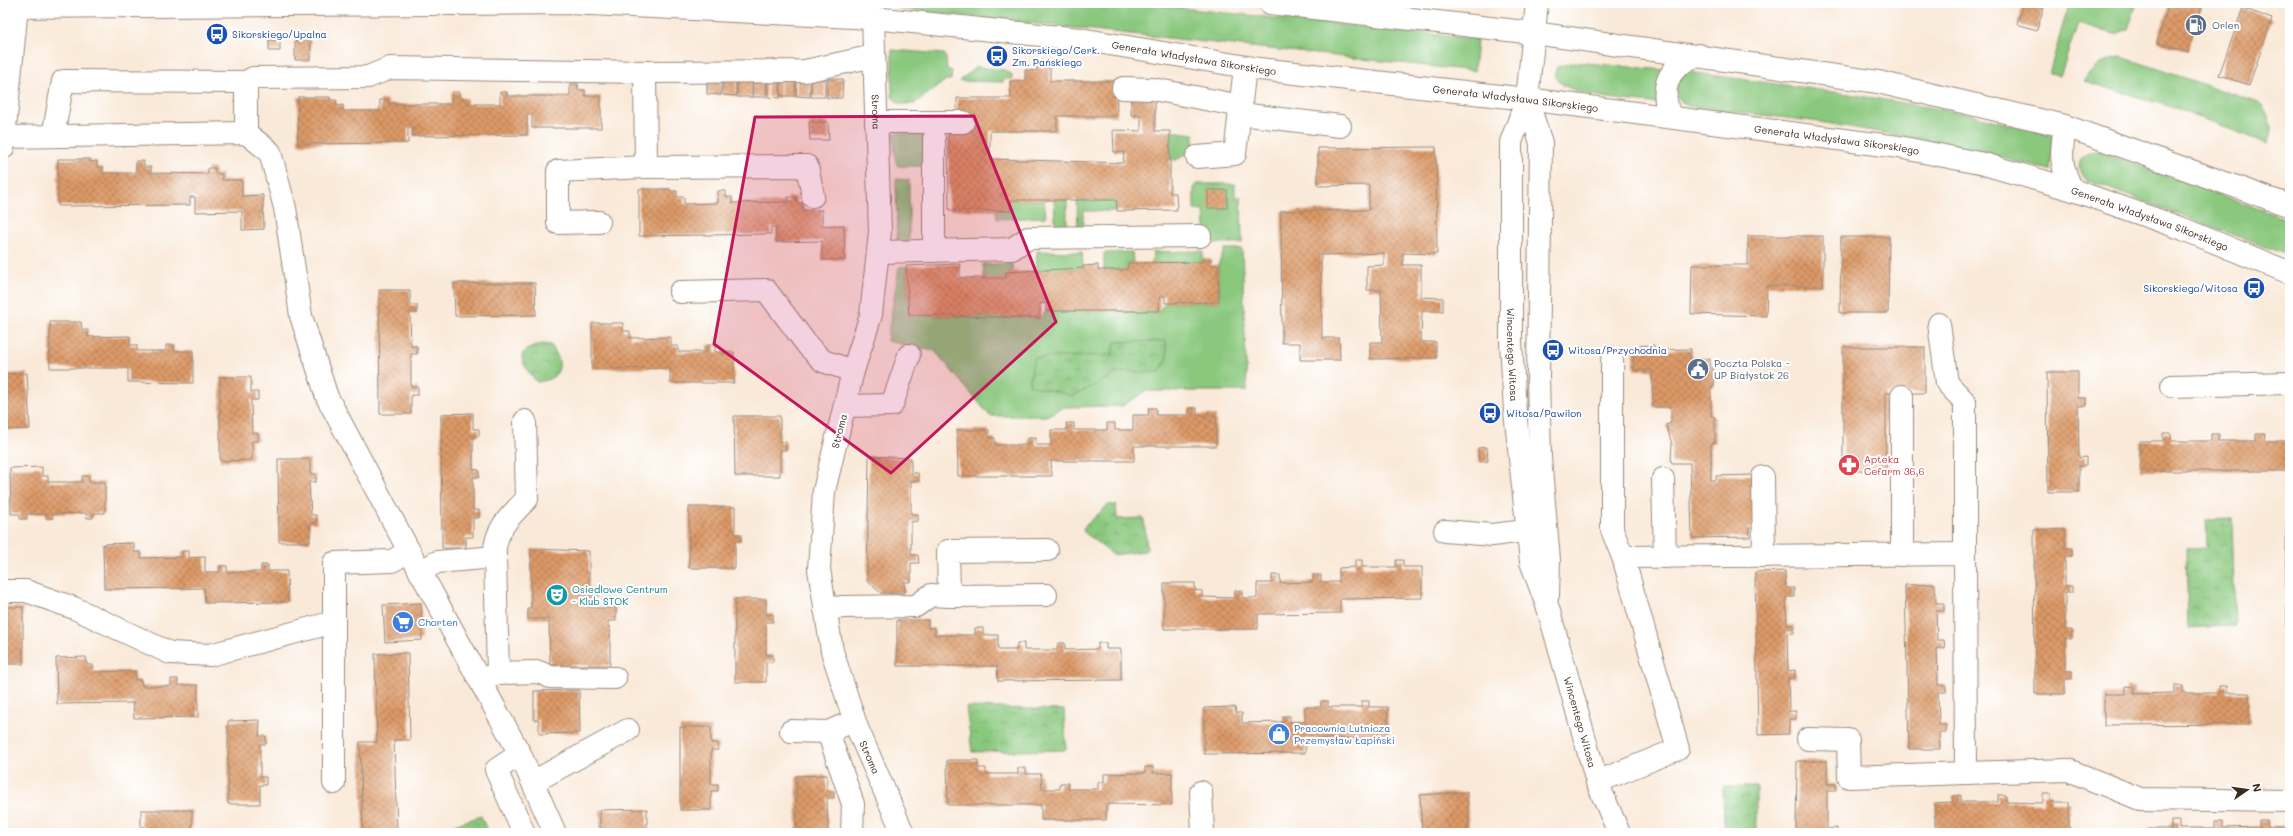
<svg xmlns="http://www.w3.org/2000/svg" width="2293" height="836" font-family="Mali,sans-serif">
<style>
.grass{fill:#8ac87e;stroke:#62794e}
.park{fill:url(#park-crowns);stroke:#62794e}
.building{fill:url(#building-cross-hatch)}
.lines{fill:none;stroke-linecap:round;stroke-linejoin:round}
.minor-casing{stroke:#9a8a7b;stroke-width:24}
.major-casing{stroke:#9a8a7b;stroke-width:24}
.minor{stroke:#fff;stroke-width:22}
.major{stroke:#fff;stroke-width:22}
.marked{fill:#c2185b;fill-opacity:0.2;stroke:#c2185b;stroke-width:3;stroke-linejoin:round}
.labels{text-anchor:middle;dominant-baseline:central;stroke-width:4;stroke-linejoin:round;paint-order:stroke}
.service-label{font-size:10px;fill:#4e5e75;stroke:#fff;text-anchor:start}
.transit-label{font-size:10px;fill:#164399;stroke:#fff;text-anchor:start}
.street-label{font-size:10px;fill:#3b2a1e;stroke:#fff}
.health-label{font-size:10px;fill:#be3a42;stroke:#fff;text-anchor:start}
.culture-label{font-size:10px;fill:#0d838f;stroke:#fff;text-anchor:start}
.shop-label{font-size:10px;fill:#366cbe;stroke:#fff;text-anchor:start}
</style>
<defs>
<pattern id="park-crowns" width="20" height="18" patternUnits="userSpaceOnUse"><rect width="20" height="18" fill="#8ac87e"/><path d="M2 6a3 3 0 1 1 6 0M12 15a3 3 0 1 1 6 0" fill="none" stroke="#72a367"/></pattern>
<pattern id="building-cross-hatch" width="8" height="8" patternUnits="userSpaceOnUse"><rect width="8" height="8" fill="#dd9a67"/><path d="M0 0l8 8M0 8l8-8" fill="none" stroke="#b47e54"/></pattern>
</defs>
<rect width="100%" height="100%" fill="#fff"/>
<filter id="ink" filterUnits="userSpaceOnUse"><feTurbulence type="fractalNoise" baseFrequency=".025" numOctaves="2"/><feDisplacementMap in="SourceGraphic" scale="8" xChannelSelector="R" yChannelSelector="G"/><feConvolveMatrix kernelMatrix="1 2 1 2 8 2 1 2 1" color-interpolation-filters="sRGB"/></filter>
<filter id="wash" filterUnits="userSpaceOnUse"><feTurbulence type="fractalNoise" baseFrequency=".012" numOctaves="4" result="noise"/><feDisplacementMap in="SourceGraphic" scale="16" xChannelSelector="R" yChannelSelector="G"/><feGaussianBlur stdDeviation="0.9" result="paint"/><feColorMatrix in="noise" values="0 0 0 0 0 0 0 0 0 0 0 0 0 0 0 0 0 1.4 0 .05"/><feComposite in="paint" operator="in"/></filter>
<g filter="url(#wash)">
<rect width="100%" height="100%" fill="#f9e9d8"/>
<path class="grass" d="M900 3H1133L1477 39 1474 71 899 9Z
M2069 3H2137L2128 29 2114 34 2078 23 2060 76 2049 74Z
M892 50 944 54 946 58 947 69 952 71 951 80H946L914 104H900L892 97Z
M2122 57 2259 103C2270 115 2275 128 2267 144L2182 110 2084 81C2094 66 2104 59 2122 57Z
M1574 62 1665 70 1659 104C1642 101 1541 97 1557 67Z
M976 67 1004 70 1012 75V79H1004L1003 82 959 81Z
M1689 72 1849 94 1970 114 2053 136 2050 170 1937 142 1820 122 1688 106C1676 99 1675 94 1676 81L1684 74Z
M1170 131 1194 134V150L1176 160 1170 159Z
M893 133H922L927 139V166H898L896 163Z
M2097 151 2290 220V256L2089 181C2072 172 2079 151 2097 151Z
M896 179 909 180V247L897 245Z
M1197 184H1235V197H1241L1242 243H1206L1204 211 1194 210V186Z
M1011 200H1044L1046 217 997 219 996 211Z
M1054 200H1067V232H1056Z
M1077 200H1116L1117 211H1083V226L1078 232Z
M1225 249H1242L1247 391H1146L1122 406 1064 407 1046 416H990L935 351 887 341 899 267 906 266 909 315 1040 318 1046 311H1159L1165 303 1219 302 1218 265Z
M1037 251 1082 252 1083 268 1036 271Z
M1203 251V262L1152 263 1153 252Z
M1132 252 1133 263H1128L1127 270H1104V253Z
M983 264H1012L1013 272H1007L1006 278H984Z"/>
<path class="park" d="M1166 341 1167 361 1159 372H1120L1073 396 1029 385 1034 358 1112 355 1115 342Z
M542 344 551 345C564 363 563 379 537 382 530 373 521 365 522 354L526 350Z
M1108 505H1116L1117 519 1144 518 1147 549 1145 551 1113 555 1084 532 1083 528Z
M2232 519 2235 626 2188 628 2186 548 2207 547 2206 520Z
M966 707 1064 710 1066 750 972 752Z
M1723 787H1756V833H1724Z
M481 816 488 833H438L439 830Z"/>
<g id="blocks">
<path class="building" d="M2023 3H2045L2037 30 2017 24Z
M2169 3H2203L2188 52 2157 42Z
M2243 8 2272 19 2249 85 2219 75Z
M269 40H280V51H269Z
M295 41H311L310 60H295Z
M1037 67 1050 68V81H1116L1117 116H1057V131H990V159L1123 163 1124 152H1114L1113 130 1141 131V115H1131V97H1155V131H1170V193H1176L1177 210 1117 211 1116 200H1011V211L949 210 948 132 972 131V116H957V98H1011L1010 81H1025V70L1037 71Z
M707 77H721V95L707 94Z
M737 77H752V97H737Z
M723 78H736V96L723 95Z
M753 78H767L766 97H753Z
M768 78H780V98L768 97Z
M781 78H795V96H781Z
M797 78 810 79V97L796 96Z
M812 79H825V97H811Z
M827 79H843L842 98H827Z
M570 84H578V90H585V96H601V128H532V114H527V135L413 136V128H408V143L298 144V97H330V100H336L337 106 343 105V111H380V100H388V104H451L452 92H459L460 98H467V104H500V92H507V96H570Z
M809 122H828L829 140H810Z
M1436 147 1437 254 1403 253V265H1421V297L1443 298V311H1422L1421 342H1436V358L1370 359V342H1382L1381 290H1367V266L1384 265V253L1321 255 1322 338H1339L1340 360H1300V343H1282L1281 211 1369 210V185L1318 186V148Z
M58 159H90V162L97 161V167H103V173H136V161H144V167H151V173L208 174V168H215V174H222V180H242V196L263 195 264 229 242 230V211L195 212V197H190V205L58 206Z
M639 189H670V191H677V197H684V204L718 203V191H726V197H732V203L789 202 788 197H796L797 203H803V210H822V226L844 225 845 260H822V241L776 242V227H771V234L639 236Z
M1208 190H1227V208H1208Z
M1748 236H1823V286H1767L1766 316 1691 314 1692 265H1748Z
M1841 237H1889L1888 313H1840Z
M1203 259H1211V265H1218L1219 302 1165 303V296H1160L1159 311H1046V303L1040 304V318L909 315 906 266 960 264V278H1006V272L1083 268V266L1098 265V270H1127L1128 263 1203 262Z
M454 283H535L536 315 455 316Z
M379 290H410V305H417V313H410L411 346H417V354H411V387H418V395H411V414H380Z
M50 322H81L82 330H88V337L130 336V345H137V351H166V345H174V351H193V383L128 382V368H50Z
M592 323H623V331H630V338L671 337V346H678V352H707V345H715V352H734V383H670V368L592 369Z
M1654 345V350L1691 349V359H1710V368H1714V387H1711V416L1715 417V443H1711V480H1716V476L1753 475 1754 528H1749L1750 537 1692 538 1690 463H1672L1671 460 1672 444 1666 425 1671 423V407H1653L1652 370H1634V346Z
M1843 347H1925V393H1886V471H1843Z
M2047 372H2078V398H2086V406H2078L2079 458 2086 457V466H2079V492H2048Z
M27 373 30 429 4 430 3 374Z
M220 377H251V392H258V400H251L252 433H258V441H252V460L220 461Z
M1148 408H1156V415H1189V408H1197V415H1216V446H1134V461H1051L1052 476H958L957 430H989V438H995V445H1029L1028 438H1036V445H1051V430H1067L1066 423H1074V430H1107V423H1115V430H1133V415H1149Z
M473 413V429H479V436H473V469L479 470V477H473V510H479V518H473V537H466V548H442L441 414Z
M734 416H780V442H786V450H780V476H735Z
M2163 433H2171V441H2211V434H2219V441H2256V434H2265L2264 441H2286V471H2140V441H2163Z
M2287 439H2290V469H2287Z
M1487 447 1488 461 1479 462 1478 448Z
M869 456 911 458V473H918L919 481H911V514H918V521L911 522V555H918L919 563H911V582H904L905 593H881L867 581Z
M278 459H310V474H316V482H309L311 515H316L317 523H310V542H279Z
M42 467V476H48V482H82V476H89V482H105V513H93V518H87L86 513 52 514 53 518H46V514H27V519H20V514H11L10 468Z
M689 507H735V534H741V541H735V568H689Z
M2286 523H2290V662H2287Z
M2034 529 2065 530V548H2072V556H2065V586H2072V593H2065V630H2072V638H2065V671H2072V679H2065V694H2035Z
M134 543V552H141V558L182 557V551H189V558L205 557V572H220V566H227V572H261V565H268V571H287L288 602 205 603 204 588 104 589 103 544Z
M531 549 589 551V589H597L596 598H589V608H616V621H608V627H610V665H550L549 619H528V608H531Z
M1355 560H1362V567H1396V560H1403V567H1422V598L1340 599V613L1258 614V629H1164V583H1195V590L1202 591V597L1234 598 1235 590 1242 591V598H1257V583H1272V575H1280V583L1313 582V575H1321V582H1339V568L1355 567Z
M1785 571 1786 588H1794V597H1786L1787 625H1794V633H1787L1788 671 1795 670V678H1788L1789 711H1796V719H1789V734L1758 735 1755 572Z
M1935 584 1936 603H1944V611H1936L1937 640H1944L1945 648H1937L1938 685H1946V692H1938L1939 725H1946V733H1939L1940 749H1909L1905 585Z
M735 599H766V614H773V622H766V655H773V662H766V682H735Z
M421 603 422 640 385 642 383 605Z
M3 607H23V664H3Z
M897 620H928V628H935V635H975V628H983V635H998V650H1017V643H1024V650H1057L1058 643H1065V650L1098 649V643H1106V649H1121V680L998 681 997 666H897Z
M408 653 410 740H394L397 833H363L360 742H377L375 654Z
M86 657 87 665H93V672L135 671V680H141L142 686H171V679H178V685H198V717L134 718 133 703 57 704 56 658Z
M2126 686 2134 687V694L2174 693V686H2183V693H2219V686H2227V693H2249V724L2104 725V694H2126Z
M579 690 580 733 539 734V720H534V691Z
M1321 701H1328V707H1362V701H1369V707H1388V738L1306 739 1305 753 1204 754V708L1235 707 1236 713H1242V723L1283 722V716H1290V722H1305V707H1321Z
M260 720 259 736H266V744H260V777H266V785H260V804H228V721Z
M680 727H711V743H718V750H711V784H718V791H711V810H680Z
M947 760H978V768H986V774H1018V768H1026V774H1041L1042 789H1060V783H1068V789H1098V782H1104V774L1145 773V767H1153V773H1172V805L1106 804V820H1041V805H948Z
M1797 761H1827V784H1836V791H1827V829L1837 828V833H1796Z
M827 775V791H834V798H827L828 832 836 833H797L796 776Z
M1467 792 1469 833H1422L1420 795Z
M2043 794H2051V802H2069V833H1935V803L1953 802V796L1961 795V802H1998V795H2006V802L2043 803Z
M647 809V833H600V810Z
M141 810H192V833H145V827H141Z
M2259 820H2267L2268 827H2286V833H2148V829H2171V821H2179V828H2215V821H2223V828L2259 827Z"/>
</g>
</g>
<g filter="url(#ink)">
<use href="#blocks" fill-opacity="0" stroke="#9a8a7b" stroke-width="1"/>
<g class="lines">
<g class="minor-casing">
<g id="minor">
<path id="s1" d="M1537 3 1527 99 1511 142V342L1515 411 1531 562 1548 608 1597 782 1619 833"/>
<path id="s2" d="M873 18 880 232 871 315 853 371 824 491 819 569 832 651 857 728 903 833"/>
<path d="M645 72 646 167 807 166 813 196"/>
<path d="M1123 88 1153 89 1241 106"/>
<path d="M1527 99 1541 143 1538 377 1540 458 1549 560 1548 595"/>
<path d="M1240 114 1340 126"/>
<path d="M876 122H963"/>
<path d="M246 133V82L253 78 368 77 390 68 645 72 805 71 874 56"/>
<path d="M53 136 63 81 246 82"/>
<path d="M5 137 246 133 270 152 285 208 301 316 327 397 409 551 520 754 555 833"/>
<path d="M3 148 17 7"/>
<path d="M1197 157 1235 154 1245 67"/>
<path d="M599 222 558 223V171L646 167"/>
<path d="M934 251V139"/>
<path d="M878 252 1012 249 1028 238 1200 236"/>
<path d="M680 292 766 290 808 346 823 361 853 371"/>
<path d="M1939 324 1947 383 1965 402V554"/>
<path d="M1612 361V530L1623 557"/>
<path d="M2172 386 2290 383"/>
<path d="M1902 396V555"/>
<path d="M845 406 892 405 909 355"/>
<path d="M1763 477 1764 556"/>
<path d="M1663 479 1665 557"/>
<path d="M1445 531 1492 535 1541 529"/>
<path d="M495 557 498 673"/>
<path d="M420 572 437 562 495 557C493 531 510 516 527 499L525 421"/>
<path d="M3 591H26L74 608 170 653 210 655 334 622V563L392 561 409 551"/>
<path d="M949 596 1046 595"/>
<path d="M825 609 843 607 916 606 931 595 949 596 948 551 1047 550"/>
<path d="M334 622V783"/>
<path d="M480 680 498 673 539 672 550 677 615 678"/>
<path d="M791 731 828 732 842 726"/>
<path d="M828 732 853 804 852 833"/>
<path d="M1808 739 1848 740 1849 777 1966 773"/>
<path d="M520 754 496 770 524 833"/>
<path d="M533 782 628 730"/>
<path d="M1597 782 1678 749 1623 557 1965 554 1966 773 2068 770 2140 799 2290 801"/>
<path d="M1201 792 1203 833"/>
</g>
</g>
<g class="major-casing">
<g id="major">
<path d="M1270 3 1534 33 1878 82 2065 126 2290 206"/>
<path id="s3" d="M3 7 570 3 873 18 1080 39 1259 69 1527 99 1899 147 1984 164 2073 190 2183 229 2290 273"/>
<path d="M1670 117C1659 87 1668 65 1699 55"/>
<path d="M2065 126C2061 152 2059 166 2073 190"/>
</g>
</g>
<use href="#minor" class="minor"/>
<use href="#major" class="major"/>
</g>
</g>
<path class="marked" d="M974 116 1056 322 891 473 714 344 755 117Z"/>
<defs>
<g id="fuel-disc" transform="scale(1.15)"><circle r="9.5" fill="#5c6f8a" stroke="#fff"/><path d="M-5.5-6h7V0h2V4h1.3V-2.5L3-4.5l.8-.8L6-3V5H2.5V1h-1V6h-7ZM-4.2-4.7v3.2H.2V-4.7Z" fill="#fff"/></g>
<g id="bus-disc" transform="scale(1.15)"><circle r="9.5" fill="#1a4fb4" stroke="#fff"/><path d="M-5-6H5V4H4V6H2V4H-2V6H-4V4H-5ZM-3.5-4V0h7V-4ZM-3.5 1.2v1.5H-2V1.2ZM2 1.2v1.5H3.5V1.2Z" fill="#fff"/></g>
<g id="civic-disc" transform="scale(1.15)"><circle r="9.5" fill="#5c6f8a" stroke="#fff"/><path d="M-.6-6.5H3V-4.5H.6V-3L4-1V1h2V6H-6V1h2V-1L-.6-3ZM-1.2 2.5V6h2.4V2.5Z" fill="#fff"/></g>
<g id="pharmacy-disc" transform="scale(1.15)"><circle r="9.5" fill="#e0444e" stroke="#fff"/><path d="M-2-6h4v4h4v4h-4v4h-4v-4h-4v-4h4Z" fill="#fff"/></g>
<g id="theatre-disc" transform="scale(1.15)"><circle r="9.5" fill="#0f9aa8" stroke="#fff"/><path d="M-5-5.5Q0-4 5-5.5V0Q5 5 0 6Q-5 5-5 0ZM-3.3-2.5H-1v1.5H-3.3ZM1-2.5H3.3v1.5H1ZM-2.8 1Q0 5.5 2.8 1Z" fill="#fff"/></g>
<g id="supermarket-disc" transform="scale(1.15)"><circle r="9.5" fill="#3f7fe0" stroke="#fff"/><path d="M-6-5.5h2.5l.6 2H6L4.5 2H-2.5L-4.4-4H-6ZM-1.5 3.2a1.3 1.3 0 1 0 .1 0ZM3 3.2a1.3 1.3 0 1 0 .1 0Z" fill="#fff"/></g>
<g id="shop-disc" transform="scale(1.15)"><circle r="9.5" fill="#3f7fe0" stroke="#fff"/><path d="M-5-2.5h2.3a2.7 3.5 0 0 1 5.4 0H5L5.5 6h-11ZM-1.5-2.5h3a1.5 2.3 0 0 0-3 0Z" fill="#fff"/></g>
</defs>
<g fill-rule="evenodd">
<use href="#fuel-disc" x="2196" y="25"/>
<use href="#bus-disc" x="217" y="34"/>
<use href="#bus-disc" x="997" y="56"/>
<use href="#bus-disc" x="2254" y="288"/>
<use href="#bus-disc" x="1553" y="350"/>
<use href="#civic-disc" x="1698" y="369"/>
<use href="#bus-disc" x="1490" y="413"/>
<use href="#pharmacy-disc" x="1849" y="465"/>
<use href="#theatre-disc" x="557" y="595"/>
<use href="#supermarket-disc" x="403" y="622"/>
<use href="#shop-disc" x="1279" y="734"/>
</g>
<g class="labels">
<g class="service-label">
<text x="2212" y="25">Orlen</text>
<text x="1714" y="363">Poczta Polska -<tspan x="1714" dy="12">UP Białystok 26</tspan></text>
</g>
<g class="transit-label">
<text x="232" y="34">Sikorskiego/Upalna</text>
<text x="1012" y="50">Sikorskiego/Cerk.<tspan x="1012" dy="12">Zm. Pańskiego</tspan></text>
<text x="2238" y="288" text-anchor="end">Sikorskiego/Witosa</text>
<text x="1568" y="350">Witosa/Przychodnia</text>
<text x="1506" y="413">Witosa/Pawilon</text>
</g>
<g class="street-label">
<text stroke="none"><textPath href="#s3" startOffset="1194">Generała Władysława Sikorskiego</textPath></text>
<text stroke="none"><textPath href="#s3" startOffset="1518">Generała Władysława Sikorskiego</textPath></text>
<text stroke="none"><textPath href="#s2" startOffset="94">Stroma</textPath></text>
<text stroke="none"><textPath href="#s3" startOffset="1842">Generała Władysława Sikorskiego</textPath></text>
<text stroke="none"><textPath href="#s3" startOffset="2166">Generała Władysława Sikorskiego</textPath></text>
<text stroke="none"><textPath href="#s1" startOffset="355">Wincentego Witosa</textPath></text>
<text transform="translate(839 431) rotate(-76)">Stroma</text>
<text stroke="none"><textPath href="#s1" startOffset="731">Wincentego Witosa</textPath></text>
<text stroke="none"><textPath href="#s2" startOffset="754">Stroma</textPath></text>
</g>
<g class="health-label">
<text x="1864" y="459">Apteka<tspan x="1864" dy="12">Cefarm 36,6</tspan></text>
</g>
<g class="culture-label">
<text x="572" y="589">Osiedlowe Centrum<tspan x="572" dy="12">- Klub STOK</tspan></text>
</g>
<g class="shop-label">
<text x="418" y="622">Chorten</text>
<text x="1294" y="728">Pracownia Lutnicza<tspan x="1294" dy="12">Przemysław Łapiński</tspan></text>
</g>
</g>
<rect width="2293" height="836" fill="none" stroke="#fff" stroke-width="16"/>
<g transform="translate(2247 790) rotate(77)" stroke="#ffffff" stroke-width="3" paint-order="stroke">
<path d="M0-3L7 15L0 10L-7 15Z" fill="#3b2a1e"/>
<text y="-6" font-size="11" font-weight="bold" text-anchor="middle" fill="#3b2a1e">N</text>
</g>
</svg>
